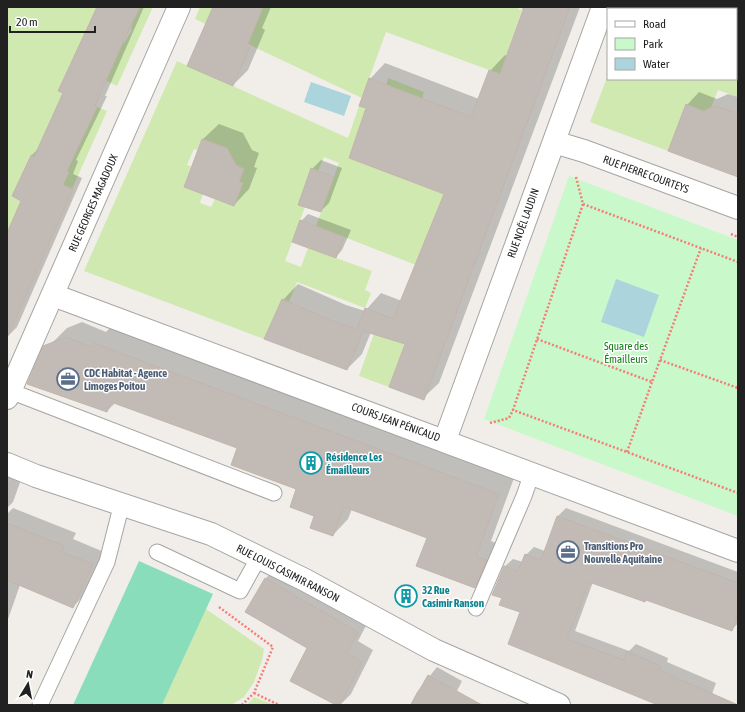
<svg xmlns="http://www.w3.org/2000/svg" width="745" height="712" font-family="'Asap Condensed',sans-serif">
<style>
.grass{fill:#cfe9b1;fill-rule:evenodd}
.park{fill:#c9f8cb}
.pitch{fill:#8addba}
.water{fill:#abd4dd}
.shadow{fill:#0003}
.building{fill:#c2bab5;stroke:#c3b5ab}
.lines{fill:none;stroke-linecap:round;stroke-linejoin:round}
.service-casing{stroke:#a5a5a5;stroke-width:17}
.minor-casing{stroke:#a5a5a5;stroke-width:24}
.path{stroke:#f67d75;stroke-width:2.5;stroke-dasharray:2 2;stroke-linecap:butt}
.service{stroke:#fff;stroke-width:15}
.minor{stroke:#fff;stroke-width:22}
.labels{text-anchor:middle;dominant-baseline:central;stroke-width:3;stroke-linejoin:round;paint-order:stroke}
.street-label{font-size:11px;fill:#212121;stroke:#fff}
.park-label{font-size:11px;fill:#107f14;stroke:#fff}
.service-label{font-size:11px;font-weight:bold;fill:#4e5e75;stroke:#fff;text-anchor:start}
.culture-label{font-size:11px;font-weight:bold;fill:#0d838f;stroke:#fff;text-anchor:start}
</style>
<rect width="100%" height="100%" fill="#f1eee9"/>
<path class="grass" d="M7 7H153L117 86 70 64 58 91 63 93 82 139 97 107 107 111 72 189 63 185 69 172 30 155 12 196 26 203 7 233ZM96 9 132 25 131 29 132 30 124 43Z
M200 7H213L212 10 263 7H519L518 9 522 10 500 74 386 32 362 98 195 19Z
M736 17 738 18V97L718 90 709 113 686 105 668 151 590 122 608 75V79H736Z
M177 61 348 138 359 106 379 113 388 78 424 92 422 99 356 138 349 158 493 213 416 265 316 226 339 163 324 157 318 171 311 168 298 205 305 207 285 261 301 267 308 248 372 271 365 290 371 293 365 308 297 282 289 302 282 299 264 339 84 271ZM202 139 223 147 230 162 244 169 239 182 242 184 234 206 215 199 211 207 200 203 203 194 184 187 191 166 187 165 194 149 197 150Z
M381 314 411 326 389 387 359 376Z
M206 609 264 649 262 660 254 682 244 697 231 705H162Z
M254 697 274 705H247Z"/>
<path class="park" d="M569 176 738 240V516L484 419Z"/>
<path class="pitch" d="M139 561 213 594 162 705H73Z"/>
<path class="water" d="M311 82 351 96 344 116 304 102Z
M616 279 659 295 644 337 601 322Z"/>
<path class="shadow" d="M98 7H144L105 96H107L76 160 78 161 73 174 82 178 17 327 7 337V235L23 200 31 156 39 148 65 92Z
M213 7H271L262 28 265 30 248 70 233 85 188 65Z
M520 7H580L439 383 423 398 406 344 371 332 362 354 347 369 283 300 298 284 346 305 365 311 381 293 402 301 446 193 367 108 370 79 385 63 479 99 490 71 505 55 507 56 524 10Z
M635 7H705V9H634Z
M712 7H738V17L736 16V9H718Z
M699 92 717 99 728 94 738 97V176L687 105Z
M219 124 243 133 252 150 259 153 254 167 257 168 249 189 234 205 185 186 203 139Z
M321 160 342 168 329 203 321 211 312 169Z
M308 214 351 230 342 250 336 257 301 221Z
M82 322 106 332 110 328 514 478 491 541 501 545 490 572 474 587 428 537 352 509 348 519 333 535 297 489 238 447 116 402 107 411 51 344 67 328Z
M7 468 23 474 13 502 7 508Z
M13 508 76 533 73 539 104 552 85 594 73 607 20 585 7 622V514Z
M566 508 738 572V623L732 630 647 599 593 582 575 631 629 651 636 644 668 658 667 662 716 683 708 705H659L503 598 504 567 513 559 523 562 526 555 534 547 545 551 558 516Z
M277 567 369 620 358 641 373 650 351 694 340 705 308 648 246 612 266 578Z
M437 667 462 681 450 705H410L417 692Z"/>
<path class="building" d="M97 7H140L123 42 95 106 97 107 67 171 69 172 63 185 73 189 7 338V233L21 201 12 196 31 155 34 157 63 93 58 91Z
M213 7H263L248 44 251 45 233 86 187 66Z
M524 7H570L424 400 389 387 405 344 363 331 347 370 264 339 282 299 330 320 357 329 365 308 393 319 444 194 349 158 366 108 359 106 369 78 471 117 489 70 500 74Z
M686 104 703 111 715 106 738 113V177L668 151Z
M202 139 227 148 236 165 244 169 239 182 243 183 234 206 184 187Z
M311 168 334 177 321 212 298 205Z
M300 220 344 237 336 258 292 242Z
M66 337 92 347 94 343 499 494 476 557 487 560 475 588 416 566 427 538 344 507 333 536 310 528 314 516 290 507 296 489 231 465 237 448 111 402 107 412 27 384 43 346Z
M557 516 738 583V613L732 631 646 600 645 602 589 582 567 639 624 660 627 651 660 666 659 670 738 705H658L508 644 520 612 499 605 502 598 492 595 504 566 518 571 525 554 541 560Z
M7 523 64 546 62 552 93 564 73 608 7 580Z
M265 578 358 632 347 653 362 662 340 705H336L290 681 307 648 245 612Z
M428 675 444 684 482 705H411Z"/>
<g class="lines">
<g class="service-casing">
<path id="service" d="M10 391 274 493
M157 552 240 591 259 557
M476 608 524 496 532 473
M40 705 107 562 122 503"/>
</g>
<g class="minor-casing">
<path id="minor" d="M554 142 584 151 738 208
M53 295 738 551
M7 398 179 7
M445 440 603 7
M7 464 36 476 211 534 305 580 434 650 559 705"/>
</g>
<path class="path" d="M576 177 583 204 513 410 738 493
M583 204 738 262
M731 234 738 237
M537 339 652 382 701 248
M660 360 738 388
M490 423 509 418 513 410
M627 452 652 382
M219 607 273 647 254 693 242 705
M254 693 279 705"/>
<use href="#service" class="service"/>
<use href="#minor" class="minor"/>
</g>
<defs>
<g id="office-ring" transform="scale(1.15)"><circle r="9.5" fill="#fff" stroke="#5c6f8a" stroke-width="1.5"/><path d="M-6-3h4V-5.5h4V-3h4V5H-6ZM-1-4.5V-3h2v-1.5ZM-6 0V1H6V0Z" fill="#5c6f8a"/></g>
<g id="building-ring" transform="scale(1.15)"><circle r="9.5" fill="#fff" stroke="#0f9aa8" stroke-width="1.5"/><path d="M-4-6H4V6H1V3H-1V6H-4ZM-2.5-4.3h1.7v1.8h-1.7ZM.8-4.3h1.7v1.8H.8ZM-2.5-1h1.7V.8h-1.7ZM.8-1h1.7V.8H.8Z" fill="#0f9aa8"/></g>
</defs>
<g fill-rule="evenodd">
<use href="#office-ring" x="68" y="379"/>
<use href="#building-ring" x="311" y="463"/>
<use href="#office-ring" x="568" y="552"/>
<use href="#building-ring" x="406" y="596"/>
</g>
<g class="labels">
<g class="street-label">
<text transform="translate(646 174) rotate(20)">RUE PIERRE COURTEYS</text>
<text transform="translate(93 203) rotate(-66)">RUE GEORGES MAGADOUX</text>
<text transform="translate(523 223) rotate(-70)">RUE NOËL LAUDIN</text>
<text transform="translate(396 422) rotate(20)">COURS JEAN PÉNICAUD</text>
<text transform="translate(288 573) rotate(27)">RUE LOUIS CASIMIR RANSON</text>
</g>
<g class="park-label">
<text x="626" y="346">Square des<tspan x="626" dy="13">Émailleurs</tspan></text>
</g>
<g class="service-label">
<text x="84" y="373">CDC Habitat - Agence<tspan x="84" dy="13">Limoges Poitou</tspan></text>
<text x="584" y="546">Transitions Pro<tspan x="584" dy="13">Nouvelle Aquitaine</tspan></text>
</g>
<g class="culture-label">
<text x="326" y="457">Résidence Les<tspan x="326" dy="13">Émailleurs</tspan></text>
<text x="422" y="590">32 Rue<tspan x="422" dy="13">Casimir Ranson</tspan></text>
</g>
</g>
<rect width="745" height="712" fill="none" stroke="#212121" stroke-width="16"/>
<rect x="607" y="8" width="130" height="72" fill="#ffffff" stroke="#a6a6a6"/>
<rect x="615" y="21" width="20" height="6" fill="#ffffff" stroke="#a6a6a6"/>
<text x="643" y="28" font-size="12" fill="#212121">Road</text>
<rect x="615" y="38" width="20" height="12" fill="#c9f8cb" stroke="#a6a6a6"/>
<text x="643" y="48" font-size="12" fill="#212121">Park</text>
<rect x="615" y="58" width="20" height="12" fill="#abd4dd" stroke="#a6a6a6"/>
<text x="643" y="68" font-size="12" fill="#212121">Water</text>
<g transform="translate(28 684) rotate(10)" stroke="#ffffff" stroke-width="3" paint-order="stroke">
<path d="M0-3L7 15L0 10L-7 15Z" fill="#212121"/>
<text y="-6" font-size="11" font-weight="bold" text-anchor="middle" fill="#212121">N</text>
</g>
<path d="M10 26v6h85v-6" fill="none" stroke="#212121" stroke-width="2"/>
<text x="16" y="26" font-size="12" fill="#212121" stroke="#ffffff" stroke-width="3" paint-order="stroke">20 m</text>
</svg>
